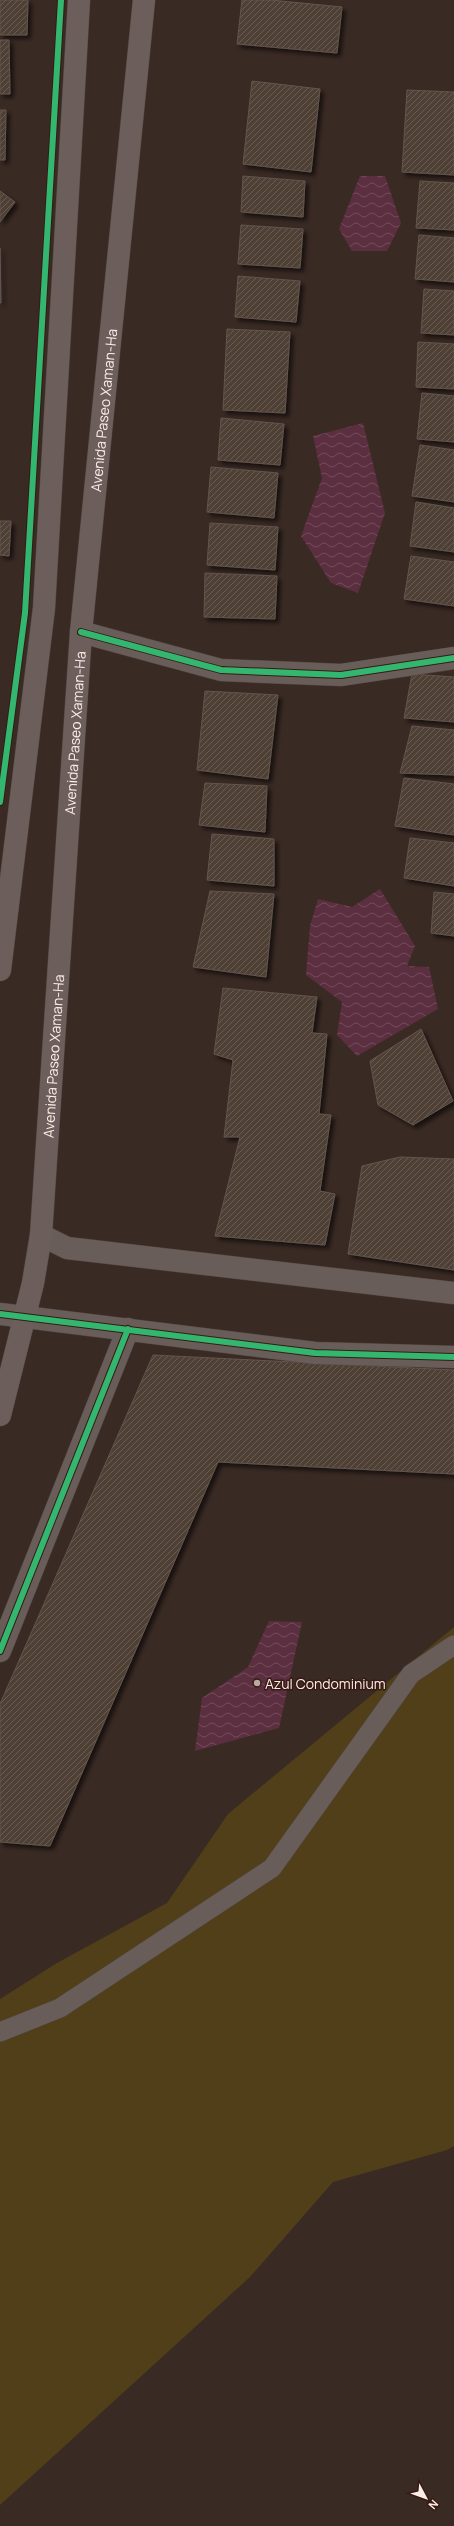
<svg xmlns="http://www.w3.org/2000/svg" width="454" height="2526" font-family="Manrope,sans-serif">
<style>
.grass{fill:#513f1a}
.water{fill:url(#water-waves)}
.building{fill:url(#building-hatch);stroke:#62554e;filter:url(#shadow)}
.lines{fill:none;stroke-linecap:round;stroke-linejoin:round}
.lane-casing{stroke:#544742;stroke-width:20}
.street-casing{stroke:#544742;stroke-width:23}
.secondary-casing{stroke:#544742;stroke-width:23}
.lane{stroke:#695d59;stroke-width:19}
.street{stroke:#695d59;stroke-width:22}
.secondary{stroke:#6c5e5a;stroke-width:22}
.cycleway-casing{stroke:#371b12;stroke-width:8}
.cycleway{stroke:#33b770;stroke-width:6}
.poi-dot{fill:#b9a9a3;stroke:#371b12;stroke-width:1.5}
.labels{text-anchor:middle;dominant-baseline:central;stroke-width:3;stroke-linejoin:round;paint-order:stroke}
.street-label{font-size:14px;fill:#fdede8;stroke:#371b12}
.poi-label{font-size:14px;fill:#fdede8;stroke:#371b12;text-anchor:start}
</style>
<defs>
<pattern id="water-waves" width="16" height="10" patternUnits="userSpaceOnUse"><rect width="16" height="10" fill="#5b2e40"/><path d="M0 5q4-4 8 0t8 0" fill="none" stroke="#734d5c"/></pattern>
<pattern id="building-hatch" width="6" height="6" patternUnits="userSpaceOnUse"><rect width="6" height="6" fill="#4f4036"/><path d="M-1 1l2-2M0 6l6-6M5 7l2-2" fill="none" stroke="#695c53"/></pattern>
<filter id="shadow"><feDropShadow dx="3.5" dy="3.5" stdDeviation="2" flood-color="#0009"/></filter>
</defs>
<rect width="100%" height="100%" fill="#3a2a24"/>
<path class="grass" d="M454 1627V2146L447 2150 333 2182 250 2277 0 2505V1999L57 1963 167 1903 228 1814Z"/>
<path class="water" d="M360 176H385L401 223 387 251H352L339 229Z
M363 423 385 513 358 593 331 583 301 536 322 478 313 436Z
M380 889 415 946 407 966 429 967 438 1009 357 1056 337 1035 342 1002 306 975 310 926 318 899 352 907Z
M269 1621 302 1622 279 1728 195 1751 202 1698 248 1667Z"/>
<path class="building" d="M0 0H28L27 35H0Z
M242 0H271L342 7 337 53 237 44Z
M0 40H9L10 94H0Z
M252 81 320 89 311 172 243 164Z
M407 90 454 92V175L402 172Z
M0 110H6L5 160H0Z
M243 176 305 181 303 217 241 212Z
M420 181 454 183V230L416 228Z
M0 191 15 202 0 222Z
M241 225 303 229 300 268 238 264Z
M419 235 454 238V282L415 279Z
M0 248 1 303H0Z
M238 276 300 281 296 322 235 317Z
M424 289 454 291V335L421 333Z
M227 329 290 332 285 413 223 410Z
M418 342 454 344V389L416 387Z
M422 393 454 396V442L417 439Z
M221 418 284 424 280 465 218 460Z
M420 445 454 450V502L412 496Z
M211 467 278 473 274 518 207 512Z
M416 502 454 508V552L410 546Z
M0 521H11L9 556 0 555Z
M210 523 278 527 275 570 207 565Z
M411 556 454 562V606L404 599Z
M205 573 277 576 275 619 204 617Z
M412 674 454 677V722L404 718Z
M205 691 278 695 268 779 197 770Z
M412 726 454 730V775L400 773Z
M404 778 454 784V835L395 826Z
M205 783 267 786 265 832 199 825Z
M212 834 274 839V886L207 880Z
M410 838 454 843V886L404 878Z
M210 891 274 894 266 977 193 967Z
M434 892 454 894V936L431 933Z
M223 988 317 997 312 1033 327 1034 319 1114 331 1115 320 1191 335 1194 325 1245 215 1236 240 1137H224L233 1060 214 1054Z
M421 1029 453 1101 413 1125 378 1105 370 1061Z
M400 1157 454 1159V1270L348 1254 362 1166Z
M153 1355 454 1370V1474L218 1462 50 1846 0 1842V1704Z"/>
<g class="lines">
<g class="lane-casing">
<path id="lane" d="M0 2032 60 2008 272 1868 411 1674 454 1645"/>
</g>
<g class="street-casing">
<path id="street" d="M81 632 221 670 341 675 454 658
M41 1235 67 1248 454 1293
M0 1314 315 1353 454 1357
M0 1651 128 1329"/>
</g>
<g class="secondary-casing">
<g id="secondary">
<path d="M0 970 44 608 79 0"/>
<path id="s1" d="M0 1415 33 1283 41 1235 81 632 144 0"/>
</g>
</g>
<use href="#lane" class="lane"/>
<use href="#street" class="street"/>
<use href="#secondary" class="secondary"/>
<g class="cycleway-casing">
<path id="cycleway" d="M81 632 221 670 341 675 454 658
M0 802 25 613 61 0
M0 1314 315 1353 454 1357
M0 1651 128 1329"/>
</g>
<use href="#cycleway" class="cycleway"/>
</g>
<circle class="poi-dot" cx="257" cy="1683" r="4"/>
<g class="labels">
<g class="street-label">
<text stroke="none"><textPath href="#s1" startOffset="1012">Avenida Paseo Xaman-Ha</textPath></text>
<text stroke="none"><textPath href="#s1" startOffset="688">Avenida Paseo Xaman-Ha</textPath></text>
<text stroke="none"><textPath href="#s1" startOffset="364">Avenida Paseo Xaman-Ha</textPath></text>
</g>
<g class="poi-label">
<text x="265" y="1683">Azul Condominium</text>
</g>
</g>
<g transform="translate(426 2498) rotate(131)" stroke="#371b12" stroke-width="3" paint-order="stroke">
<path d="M0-3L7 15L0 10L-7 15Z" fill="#fdede8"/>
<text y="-6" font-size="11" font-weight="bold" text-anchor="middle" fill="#fdede8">N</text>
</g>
</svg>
